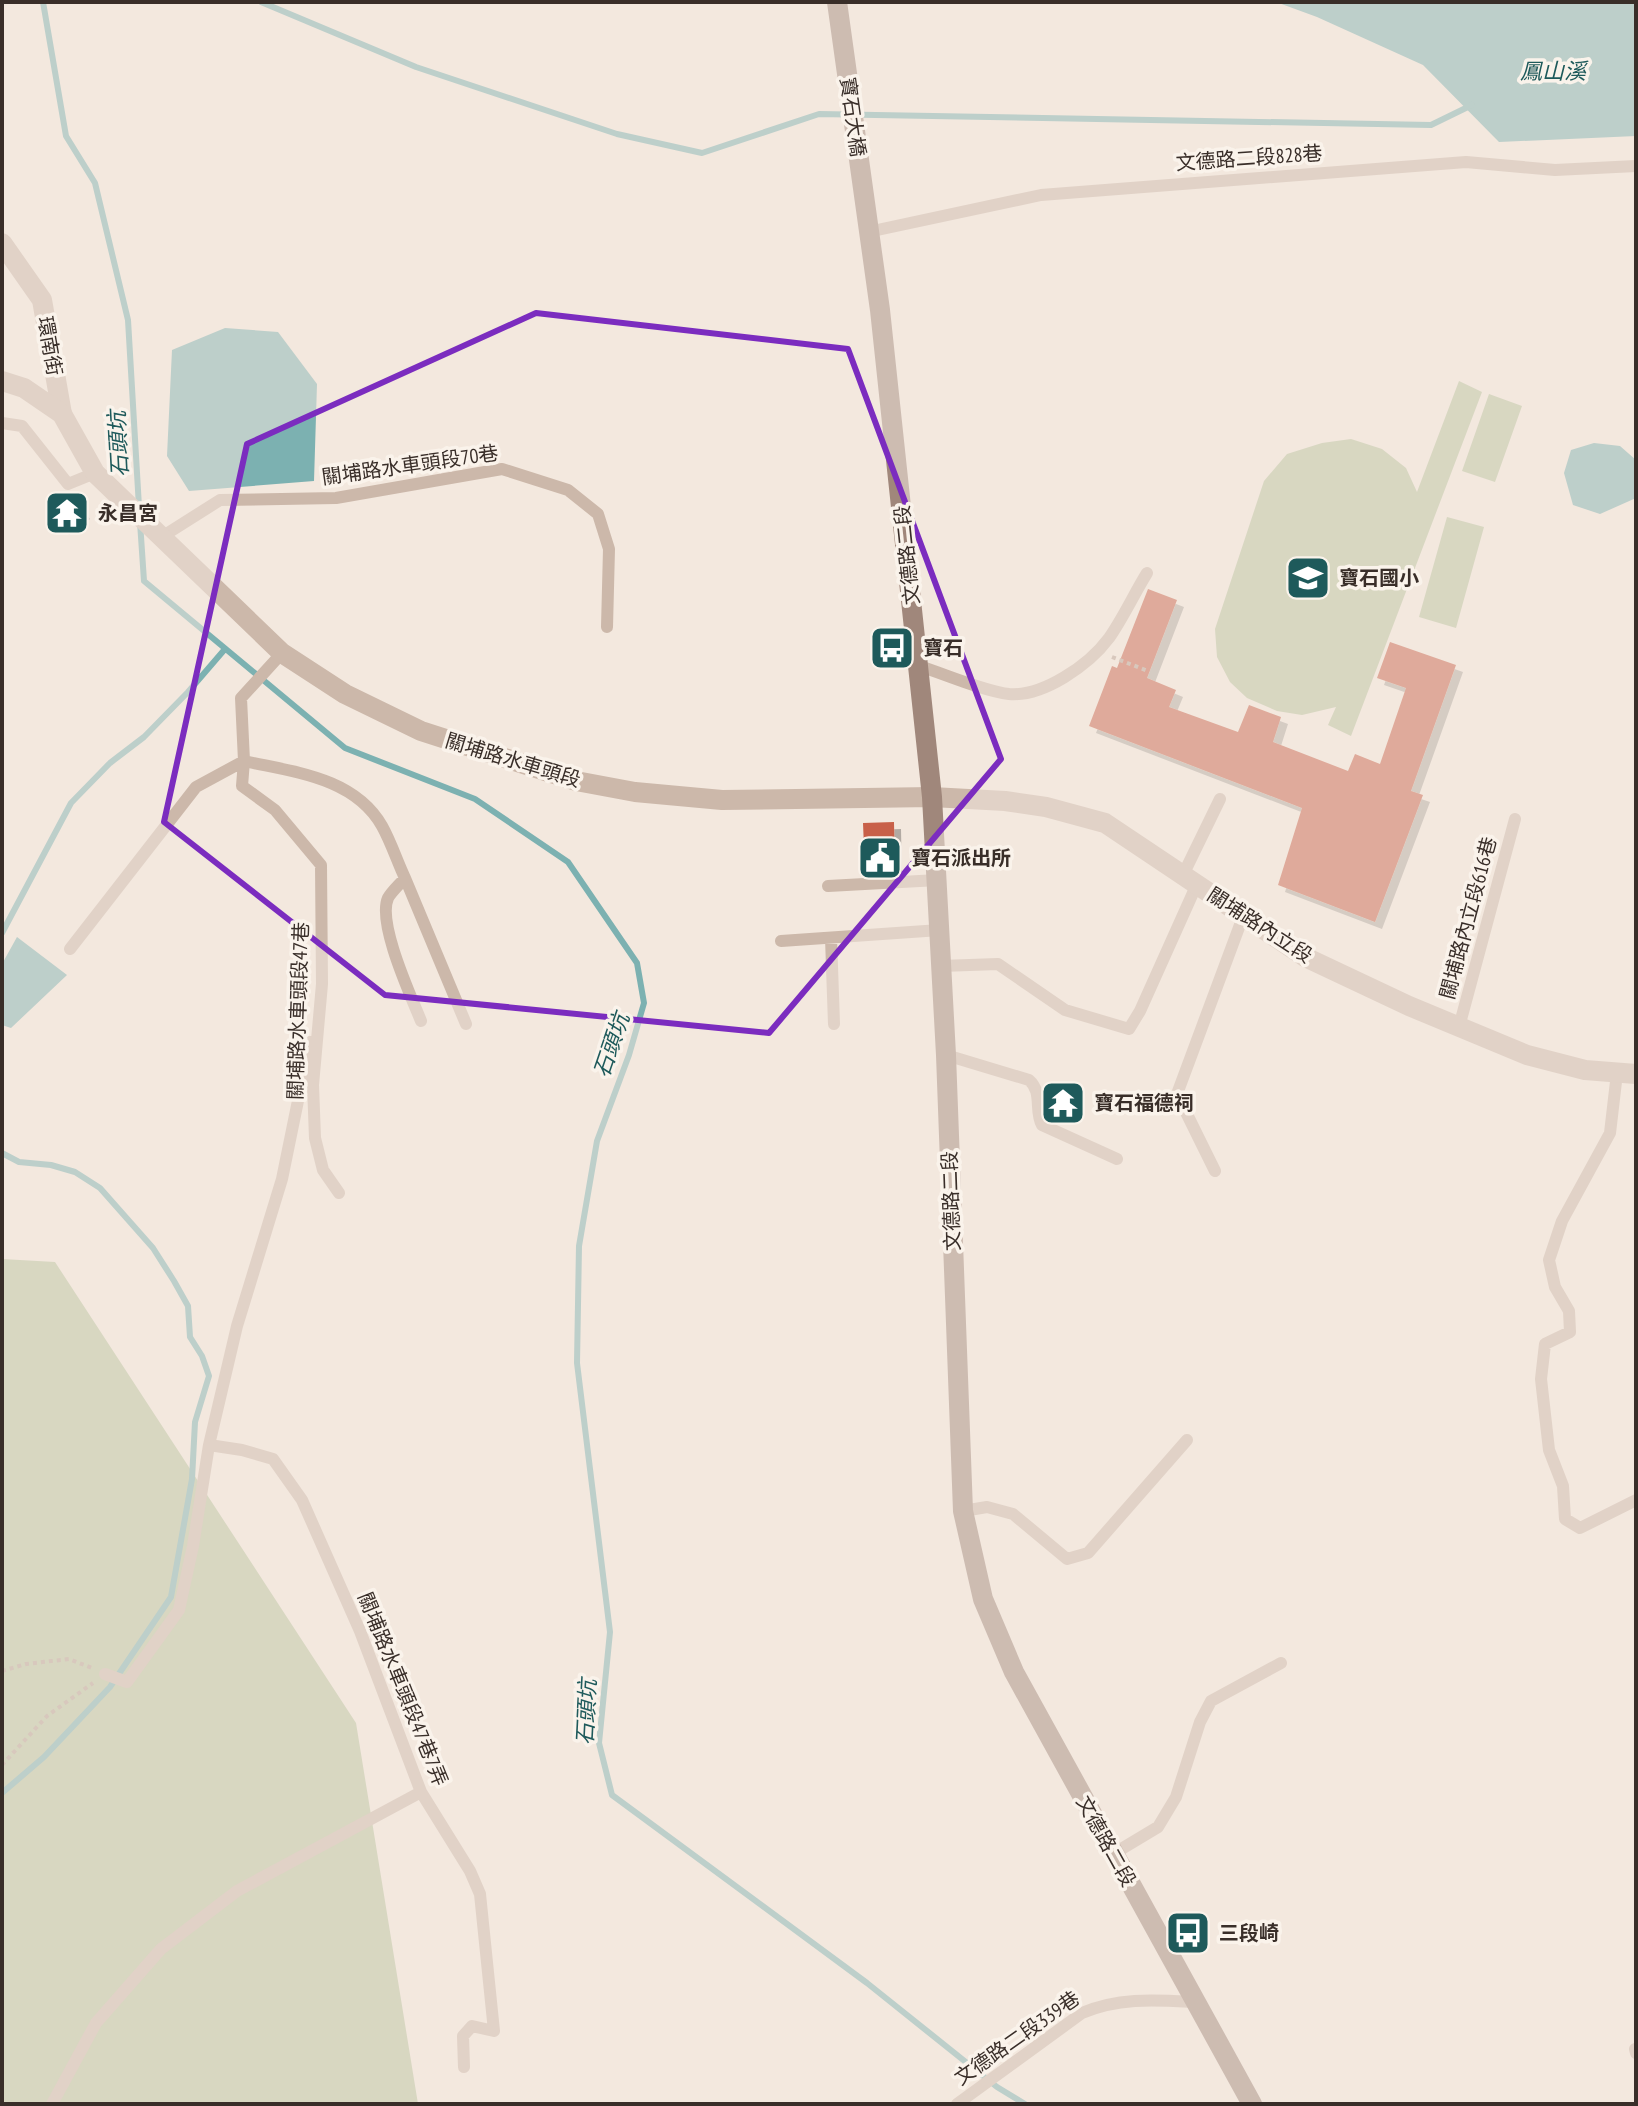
<svg xmlns="http://www.w3.org/2000/svg" width="1638" height="2106" font-family="'PT Sans Narrow','Noto Sans TC',sans-serif">
<style>
.green{fill:#b8c39e}
.water{fill:#7cb1b1}
.lines{fill:none;stroke-linecap:round;stroke-linejoin:round}
.stream{stroke:#7cb1b1;stroke-width:6}
.building{fill:#c86148;filter:url(#shadow)}
.path{stroke:#b8a294;stroke-width:4;stroke-dasharray:4 4;stroke-linecap:butt}
.service{stroke:#ccb8aa;stroke-width:12}
.minor{stroke:#ccb8aa;stroke-width:20}
.tertiary{stroke:#ccb8aa;stroke-width:20}
.secondary{stroke:#a0877b;stroke-width:20}
.marked{fill:none;stroke:#7b2cbf;stroke-width:6;stroke-linejoin:round}
.labels{text-anchor:middle;dominant-baseline:central;stroke-width:7;stroke-linejoin:round;paint-order:stroke}
.street-label{font-size:20px;fill:#392e29;stroke:#faf3eb}
.poi-label{font-size:20px;font-weight:bold;fill:#392e29;stroke:#faf3eb;text-anchor:start}
.water-label{font-size:22px;font-style:italic;fill:#1e5a5b;stroke:#faf3eb}
</style>
<defs>
<filter id="shadow"><feDropShadow dx="7" dy="7" stdDeviation="0" flood-color="#0004"/></filter>
</defs>
<rect width="100%" height="100%" fill="#f3e8de"/>
<path class="green" d="M1459 381 1482 392 1351 736 1328 725 1336 707 1302 715 1277 711 1247 698 1230 682 1217 657 1215 629 1264 481 1287 454 1322 443 1351 439 1382 449 1406 468 1417 492Z
M1489 394 1522 406 1495 482 1462 471Z
M1447 517 1484 527 1456 628 1419 617Z
M2 1259 55 1262 356 1723 418 2104H2Z"/>
<path class="water" d="M1276 2H1636V136L1499 142 1423 65 1317 17Z
M225 328 278 332 317 384 314 481 189 491 167 456 172 350Z
M1594 443 1620 446 1636 460V498L1600 514 1573 505 1564 473 1571 450Z
M17 937 67 975 11 1028 2 1025V964Z"/>
<g class="lines">
<path class="stream" d="M43 2 66 136 95 183 128 320 139 507
M261 2 416 67 617 134 702 153 819 114 1431 125 1472 105
M140 522 144 581 345 748 475 799 568 862 637 963 644 1003 629 1055 597 1141 579 1246 577 1363 610 1632 599 1743 612 1795 867 1983 997 2087 1025 2104
M2 933 71 803 110 763 144 737 188 692 225 649
M2 1153 19 1162 51 1165 75 1172 100 1188 153 1248 174 1281 188 1306 190 1337 202 1356 209 1376 195 1422 192 1479 171 1597 110 1687 44 1757 2 1793"/>
</g>
<path class="building" d="M73 498 83 512 62 528 52 514Z
M1148 589 1177 600 1147 678 1176 690 1169 707 1238 732 1249 705 1281 717 1273 742 1348 771 1355 754 1380 764 1406 688 1377 678 1390 642 1456 665 1411 791 1423 795 1375 922 1278 885 1302 808 1089 726 1112 666 1117 668Z
M894 822 895 872 865 873 863 823Z"/>
<g class="lines">
<path class="path" d="M1112 657 1148 671
M2 1671 26 1664 69 1659 92 1668
M2 1765 47 1716 93 1683"/>
<path class="service" d="M868 232 1041 195 1466 162 1555 170 1636 166
M2 423 22 426 68 484 95 473
M160 538 220 500 336 498 502 469 568 490 598 514 609 549 607 627
M919 666C945 674 983 691 1009 694 1043 697 1089 665 1109 638 1123 618 1134 594 1147 573
M1183 875 1220 799
M405 878 466 1024
M828 886 938 880
M831 938 834 1024
M781 941 940 930
M70 949 196 787 244 761 241 698 282 653
M941 966 998 964 1065 1010 1129 1029 1140 1011 1197 884
M1459 1027 1515 819
M946 1055 1029 1080C1043 1092 1034 1111 1042 1125L1117 1159
M1617 1073 1610 1133 1562 1221 1549 1260 1555 1287 1569 1311 1570 1332 1545 1344 1541 1379 1549 1450 1563 1486 1565 1519 1580 1528 1636 1500
M1215 1171 1177 1094 1244 914
M339 1193 323 1170 315 1138 313 1085 322 984 321 865 275 810 242 786 244 761C293 772 354 777 382 826 391 842 397 861 405 878 400 884 392 891 388 898 377 923 411 996 421 1021
M209 1445 242 1450 273 1459 302 1500 360 1631 421 1792 470 1871 480 1894 494 2031 472 2026 463 2036 464 2067
M963 1511 987 1507 1013 1514 1067 1559 1088 1553 1187 1440
M105 1674 127 1682 179 1610 193 1546 209 1445 237 1326 282 1179 310 1042
M1113 1854 1158 1827 1176 1797 1200 1722 1211 1701 1281 1663
M1635 2049 1636 2053
M52 2104 96 2023 161 1949 237 1891 421 1792
M957 2104 1082 2013C1119 1997 1156 2000 1196 2002"/>
<path class="minor" d="M2 243 42 300 62 414"/>
<path class="tertiary" d="M2 381 24 388 62 414 95 473 282 653 345 694 421 731 576 781 635 792 722 800 932 797 1005 801 1046 807 1105 823 1305 957 1409 1006 1527 1055 1585 1070 1636 1074"/>
<path class="secondary" d="M837 2 880 310 932 797 946 1055 963 1511 983 1599 1014 1672 1252 2104"/>
</g>
<path d="M0 0H1638V2106H0ZM536 313 848 349 1001 759 769 1033 385 995 164 822 247 444Z" fill="#f3e8de" fill-opacity=".55" fill-rule="evenodd"/>
<path class="marked" d="M536 313 848 349 1001 759 769 1033 385 995 164 822 247 444Z"/>
<defs>
<g id="temple-square" transform="scale(2.3)"><rect x="-9" y="-9" width="18" height="18" rx="4" fill="#1e5a5b" stroke="#faf3eb"/><path d="M0-6L5-2H3V0L6.5 2.5H4V6H1.5V3h-3V6H-4V2.5H-6.5L-3 0V-2H-5Z" fill="#fff"/></g>
<g id="school-square" transform="scale(2.3)"><rect x="-9" y="-9" width="18" height="18" rx="4" fill="#1e5a5b" stroke="#faf3eb"/><path d="M0-5L7-2L0 1L-7-2ZM-4 1L0 2.5L4 1V4Q0 6-4 4Z" fill="#fff"/></g>
<g id="bus-square" transform="scale(2.3)"><rect x="-9" y="-9" width="18" height="18" rx="4" fill="#1e5a5b" stroke="#faf3eb"/><path d="M-5-6H5V4H4V6H2V4H-2V6H-4V4H-5ZM-3.5-4V0h7V-4ZM-3.5 1.2v1.5H-2V1.2ZM2 1.2v1.5H3.5V1.2Z" fill="#fff"/></g>
<g id="civic-square" transform="scale(2.3)"><rect x="-9" y="-9" width="18" height="18" rx="4" fill="#1e5a5b" stroke="#faf3eb"/><path d="M-.6-6.5H3V-4.5H.6V-3L4-1V1h2V6H-6V1h2V-1L-.6-3ZM-1.2 2.5V6h2.4V2.5Z" fill="#fff"/></g>
</defs>
<g fill-rule="evenodd">
<use href="#temple-square" x="67" y="513"/>
<use href="#school-square" x="1308" y="578"/>
<use href="#bus-square" x="892" y="648"/>
<use href="#civic-square" x="880" y="858"/>
<use href="#temple-square" x="1063" y="1103"/>
<use href="#bus-square" x="1188" y="1933"/>
</g>
<g class="labels">
<g class="street-label">
<text transform="translate(853 117) rotate(82)">寶石大橋</text>
<text transform="translate(1249 158) rotate(-4)">文德路二段828巷</text>
<text transform="translate(50 346) rotate(80)">環南街</text>
<text transform="translate(410 465) rotate(-8)">關埔路水車頭段70巷</text>
<text transform="translate(907 555) rotate(-96)">文德路二段</text>
<text transform="translate(513 760) rotate(17)">關埔路水車頭段</text>
<text transform="translate(1468 918) rotate(-75)">關埔路內立段616巷</text>
<text transform="translate(1260 925) rotate(33)">關埔路內立段</text>
<text transform="translate(298 1011) rotate(-88)">關埔路水車頭段47巷</text>
<text transform="translate(951 1201) rotate(-92)">文德路二段</text>
<text transform="translate(403 1689) rotate(68)">關埔路水車頭段47巷7弄</text>
<text transform="translate(1106 1841) rotate(61)">文德路二段</text>
<text transform="translate(1017 2038) rotate(-35)">文德路二段339巷</text>
</g>
<g class="poi-label">
<text x="98" y="513">永昌宮</text>
<text x="1339" y="578">寶石國小</text>
<text x="923" y="648">寶石</text>
<text x="911" y="858">寶石派出所</text>
<text x="1094" y="1103">寶石福德祠</text>
<text x="1219" y="1933">三段崎</text>
</g>
<g class="water-label">
<text x="1553" y="71">鳳山溪</text>
<text transform="translate(118 444) rotate(-93)">石頭坑</text>
<text transform="translate(611 1045) rotate(-71)">石頭坑</text>
<text transform="translate(586 1712) rotate(-87)">石頭坑</text>
</g>
</g>
<rect width="1638" height="2106" fill="none" stroke="#392e29" stroke-width="8"/>
</svg>
